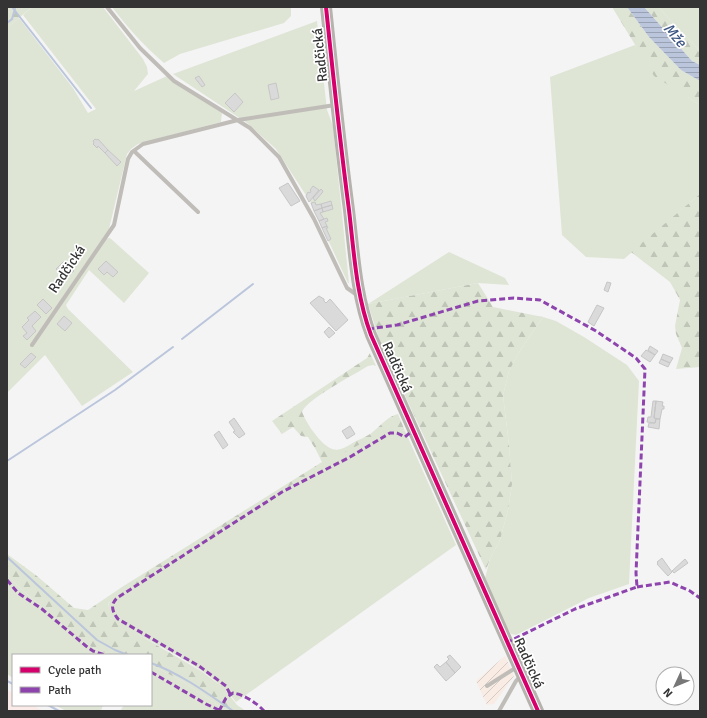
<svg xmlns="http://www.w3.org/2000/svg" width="707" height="718" font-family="Signika,sans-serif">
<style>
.commercial{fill:#faebe8}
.industrial{fill:url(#industrial-furrows)}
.green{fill:#dee5d5}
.forest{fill:url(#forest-firs)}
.water{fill:url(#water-rules)}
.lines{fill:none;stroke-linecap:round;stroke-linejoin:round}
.stream{stroke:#bbc6dc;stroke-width:2}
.building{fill:#dadada;stroke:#c6c6c7}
.lane{stroke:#c0bdb9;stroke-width:4}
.secondary{stroke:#b6b3ae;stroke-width:12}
.quiet{stroke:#8e44ad;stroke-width:3;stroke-dasharray:6 3;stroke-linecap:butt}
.cycleway-casing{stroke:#fff;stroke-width:6}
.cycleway{stroke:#d6006c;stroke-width:4}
.labels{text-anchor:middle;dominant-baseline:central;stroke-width:3.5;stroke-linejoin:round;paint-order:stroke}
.street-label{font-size:14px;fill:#343434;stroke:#fff}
.water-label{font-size:15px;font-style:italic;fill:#3d5682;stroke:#fff}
</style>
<defs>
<pattern id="industrial-furrows" width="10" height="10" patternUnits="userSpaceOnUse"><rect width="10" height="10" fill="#f8ece4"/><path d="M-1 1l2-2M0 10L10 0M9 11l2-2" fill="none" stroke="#d5cbc4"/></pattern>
<pattern id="forest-firs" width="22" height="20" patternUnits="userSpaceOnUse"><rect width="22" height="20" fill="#dee5d5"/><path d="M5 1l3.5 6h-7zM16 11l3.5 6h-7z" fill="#bfc5b7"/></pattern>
<pattern id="water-rules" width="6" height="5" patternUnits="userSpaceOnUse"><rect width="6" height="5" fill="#bbc6dc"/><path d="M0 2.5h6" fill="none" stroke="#99a2b3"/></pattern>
</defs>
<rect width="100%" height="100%" fill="#f4f4f5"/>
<path class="commercial" d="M7 690 13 693V705H33L43 711H11L7 709Z"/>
<path class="industrial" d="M505 656 514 676 494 704 487 705 476 681Z"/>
<path class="green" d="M32 7H103L143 59 147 67 148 74 134 91 167 76 222 113 221 122 138 144 131 149 127 154 109 229 103 239 110 238 149 273 124 303 89 270 66 305 68 309 133 372 82 406 45 355 7 393V28L19 18 73 88 88 113 96 109 23 15Z
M112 7H291V16L284 23 180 54 164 63C144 46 128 28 112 7Z
M658 7H700V51Z
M317 21 327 110 333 126 349 283H348L311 203 276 149 247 123 173 74Z
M635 45C652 69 675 90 700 105V194L624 259 586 257 562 235 550 77Z
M449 252 505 278 509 285 478 283 368 304Z
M543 317 556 321 584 337 627 365 639 381 629 584 589 598 516 635 511 634 498 612 485 578 490 559 500 540 508 510 512 484 509 445 503 395 509 371 521 349Z
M392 426 405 431 456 545 236 702C213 672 175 655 143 637 134 632 118 626 111 618 107 613 107 607 110 601L326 462Z
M7 574C17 586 29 596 41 606 62 624 84 648 112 655H13V678L7 674Z
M151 665 182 681 227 711H120L124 705H151Z
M55 705H103L101 711H66Z"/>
<path class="forest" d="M7 7H32L7 28Z
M612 7H627L649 37 681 70 700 81V105L654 76Z
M644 7H658L700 51V65L692 61Z
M700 194V367L676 369 682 348 676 334 675 326 680 300 670 282 631 252Z
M478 283 493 307 543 317 521 349 509 371 503 395 509 445 512 484 508 510 500 540 490 559 486 570 380 342 368 304Z
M370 353 376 366 373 365 368 366C354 375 308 398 302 412 307 424 313 432 321 441 335 455 341 450 356 441 363 438 370 435 375 430 382 424 389 416 398 414L405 431 392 427 327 462 109 602C107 609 108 613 112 619L201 671 224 688 237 705 246 711H227L182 681 151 665V655H112C84 648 62 624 41 606 29 596 17 586 7 574V554L37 576 74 608 88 610 122 587 322 462 316 450 308 437 301 436 293 427 282 434 272 421 367 358Z"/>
<path class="water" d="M627 7H644L692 61 700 65V81L681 70 649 37Z"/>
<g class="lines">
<path class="stream" d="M12 7 91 108
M7 23 12 19 15 9
M182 339 253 284
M7 461 115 390 173 347
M7 557 97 640 115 650 128 655
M151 663C181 674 207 693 233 711
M7 681 13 684
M48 705 59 711"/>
</g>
<path class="building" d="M199 76 205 85 202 87 195 78Z
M276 83 279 98 271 100 268 85Z
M235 93 243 102 234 112 225 103Z
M95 139 97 140 98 139 108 150 105 153 98 146 97 148 93 144 94 143 93 141Z
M108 150 121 162 117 166 105 153Z
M288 183 300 201 291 206 279 188Z
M313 186 319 190 309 202 306 196 308 192 310 193 311 191 310 190Z
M321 189 323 191 322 193 315 201 313 198Z
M331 201 332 205 322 208 321 204Z
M315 202 316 205 321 204 322 208 314 211 311 203Z
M332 205 333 209 323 212 322 208Z
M322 208 323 212 320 213 324 219 319 221 314 211Z
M327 218 328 221 325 222 327 226 322 228 319 221Z
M327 226 328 228H326L331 239 328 241 322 228Z
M64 261 74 271 66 278 56 269Z
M106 261 118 272 113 277 107 272 104 275 98 269Z
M607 282 611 283 608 292 604 290Z
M319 296 324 299V301L326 303 330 299 331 300 348 320 336 331 310 303Z
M43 299 52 308 46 314 37 305Z
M597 305 604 308 594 326 588 322Z
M35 311 41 317 32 326 36 331 27 340 23 336 27 333 22 327 29 320 27 318Z
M64 316 72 323 65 331 57 324Z
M329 327 335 333 329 338 324 332Z
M650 346 658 351 655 355 648 350Z
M646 350 655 355 650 362 641 356Z
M31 353 36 357 25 368 20 364Z
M663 354 673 358 670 363 661 359Z
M661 359 670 363 668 367 659 363Z
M653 401H656L654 418 656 419 655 423 647 422 648 417H651Z
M656 401 663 402 662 406H664V409H662L660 419 654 418Z
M234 418 245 434 239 438 233 432 235 431 229 422Z
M656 419H660L659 429 648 427 649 423H655Z
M350 426 355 434 347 439 342 431Z
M219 431 228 445 223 449 214 435Z
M662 558 672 572 668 576 657 564 658 563 657 562Z
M685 559 688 563 674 573 672 571Z
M450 655 461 667 455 673 446 662 449 659 447 657Z
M446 662 455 673 446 681 434 667 437 664 440 667Z"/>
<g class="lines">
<path class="lane" d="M107 7 140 48 174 81 250 128 279 157 314 219 347 288 357 295
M134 151 198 212
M32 345 114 225 128 159 132 152 143 144 238 120 335 105
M487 686 517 667
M499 711 516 681 521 676"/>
<path class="secondary" d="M326 7C333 75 340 142 349 210 354 252 356 295 371 335L538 711"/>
<path class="quiet" d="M368 329 397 325 478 301 514 298 540 300 596 331 636 358 645 369 636 573 637 587 575 609 508 642
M7 580 18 593 42 609 86 646 93 651 105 655
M637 587 670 582 690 591 700 598
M151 672 206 704 219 710
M230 694 226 686 199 666 118 619C112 611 110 605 117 598L282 492 350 457 390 433H397L405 437 413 430
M219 711 226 698 233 693C243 694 257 703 264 711"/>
<g class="cycleway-casing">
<path id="cycleway" d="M326 7C333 75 340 142 349 210 354 252 356 295 371 335L538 711"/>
</g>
<use href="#cycleway" class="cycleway"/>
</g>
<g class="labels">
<g class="street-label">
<text transform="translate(320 55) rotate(-96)">Radčická</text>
<text transform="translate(67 269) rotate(-56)">Radčická</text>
<text transform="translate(397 367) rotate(66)">Radčická</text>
<text transform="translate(529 663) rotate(66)">Radčická</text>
</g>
<g class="water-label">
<text transform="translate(675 35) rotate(49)">Mže</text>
</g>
</g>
<rect width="707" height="718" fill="none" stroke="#343434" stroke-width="16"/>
<rect x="12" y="654" width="140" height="52" fill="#ffffff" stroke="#aeaeae"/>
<rect x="20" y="667" width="20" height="6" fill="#d6006c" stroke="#aeaeae"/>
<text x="48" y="674" font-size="12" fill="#343434">Cycle path</text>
<rect x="20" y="687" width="20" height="6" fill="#8e44ad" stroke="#aeaeae"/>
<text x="48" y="694" font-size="12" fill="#343434">Path</text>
<g transform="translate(675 686) rotate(226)"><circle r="19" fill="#ffffff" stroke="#aeaeae"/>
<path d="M0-3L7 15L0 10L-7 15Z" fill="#777778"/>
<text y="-6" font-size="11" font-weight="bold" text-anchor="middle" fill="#343434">N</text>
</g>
</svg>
